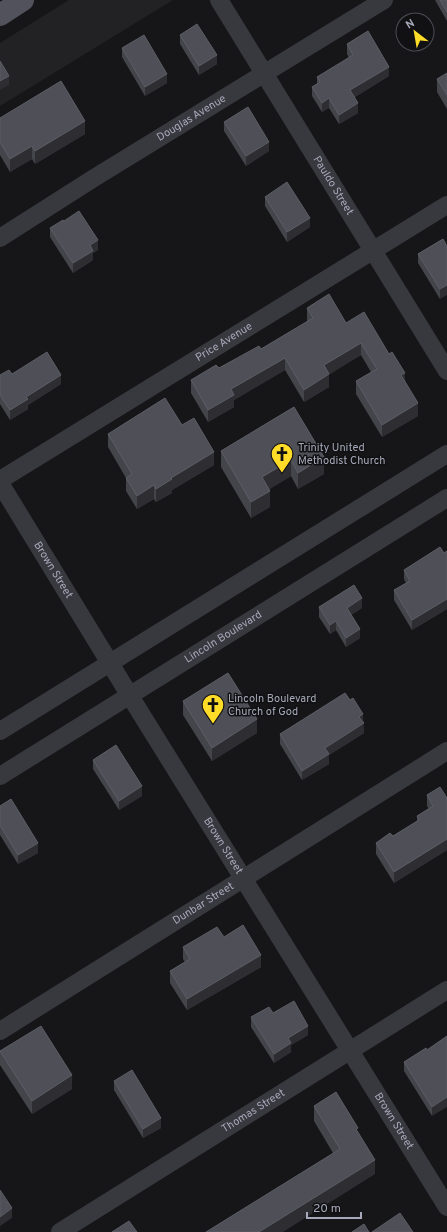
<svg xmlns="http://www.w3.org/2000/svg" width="447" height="1232" font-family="Overpass,sans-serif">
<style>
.built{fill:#222225}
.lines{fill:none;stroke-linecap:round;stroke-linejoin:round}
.minor{stroke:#38383f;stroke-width:18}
.primary{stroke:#52525c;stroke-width:22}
.wall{fill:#44454b}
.shaded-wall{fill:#2d2d32}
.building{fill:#4f4f57;stroke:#5c5d66}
.labels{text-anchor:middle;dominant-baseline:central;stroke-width:3;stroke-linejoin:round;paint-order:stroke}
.street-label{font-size:11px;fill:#a6a9b9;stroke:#111113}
.poi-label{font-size:11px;fill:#a6a9b9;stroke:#111113;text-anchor:start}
</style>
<rect width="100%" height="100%" fill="#161618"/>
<path class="built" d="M69 0H173L0 106V43Z"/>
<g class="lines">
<g class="minor">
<path id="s1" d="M219 0 447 371"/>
<path id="s2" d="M0 238 94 178 384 0"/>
<path id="s3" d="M0 480 447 205"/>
<path id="s4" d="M0 483 130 696 447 1207"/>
<path d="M0 731 447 454"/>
<path id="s5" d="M0 776 447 498"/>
<path id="s6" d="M0 1031 447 751"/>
<path id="s7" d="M60 1232 447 990"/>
</g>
<path class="primary" d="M0 15 23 0"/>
</g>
<path class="wall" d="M435 0H447V21Z
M180 35 217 64 199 75 180 44Z
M347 44 389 76 355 97 358 113 339 124 329 108 322 112 312 96V87L317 84V77L349 58 347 54Z
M122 48 167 83 145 96 122 57Z
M447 73V109L437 92V79Z
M0 118 85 134 35 164 32 159 10 172 0 155Z
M224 122 269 151 246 166 224 131Z
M265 197 310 227 287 242 265 206Z
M64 221 98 250 93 253V260L73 273 50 237V228Z
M443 239 440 299 418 263V254Z
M307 308 346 323 405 380 418 416 382 437 356 394V381L371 372 361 355 329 374V387L304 402 285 370 234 400V407L208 422 191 393V380L261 349 307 322Z
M12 374 61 384 28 405V409L10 420 0 404V375Z
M294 407 324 474 298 489 291 476 269 489 270 507 251 518 221 467V451Z
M108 434 214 465 172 490V493L156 502 154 499 137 509 126 491V478L108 447Z
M447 551V609L412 630 394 600V590L406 583 404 579V570L444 553Z
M319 607 362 608 351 615 360 638 346 647 336 630 330 634 319 617Z
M183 701 257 733 212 761 183 715Z
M363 723 364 733 329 755V764L302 780 280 744V734Z
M93 760 142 796 119 810 93 769Z
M427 795 447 798V850L394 883 376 854V843L393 836 417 821V816L429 809 427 806Z
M0 806 38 853 18 864 0 835Z
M224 937 261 967 187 1010 170 983V971L185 962 183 959V947Z
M273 1013 308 1035 291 1045V1052L274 1063 251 1027V1017Z
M447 1036 432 1116 404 1071V1062L427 1050Z
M0 1051 72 1089 32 1114 0 1065Z
M114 1081 161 1128 143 1138 114 1090Z
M314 1106 358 1132 375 1174 333 1153 314 1121Z"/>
<path class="shaded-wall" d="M217 55V64L199 75V66Z
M389 67V76L350 100V90Z
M167 74V83L145 96V87Z
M9 76V85L0 90V81Z
M329 98V108L322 112V103Z
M358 103V113L339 124V115Z
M85 121V134L35 164V151Z
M269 142V151L246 166V156Z
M32 146V159L10 172V159Z
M310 218V227L287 242V232Z
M98 240V250L93 253V260L73 273V263L90 245Z
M447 285V295L440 299V289Z
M361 343V355L324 378V365Z
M285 358V370L234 400V407L208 422V410L231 389Z
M405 373V386L401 375Z
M329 374V387L304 402V390Z
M61 375V384L28 405V409L10 420V410L26 397Z
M418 403V416L382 437V425Z
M214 452V465L172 490V493L156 502V489L171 478Z
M324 457V474L298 489V473Z
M291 460V476L262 494V477Z
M154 485V499L137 509V496Z
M270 491V507L251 518V502Z
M362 598V608L347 617V608Z
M447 599V609L412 630V620Z
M336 621V630L330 634V625Z
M360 629V638L346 647V638Z
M363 714 364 733 329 755V764L302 780V771L325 748 359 717Z
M257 719V733L212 761V748Z
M142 786V796L119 810V801Z
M447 839V850L394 883V872Z
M38 843V853L18 864V855Z
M261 955V967L187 1010V999Z
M308 1026V1035L291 1045V1052L274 1063V1054L288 1038Z
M72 1075V1089L32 1114V1101Z
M447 1097V1107L432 1116V1107Z
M161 1118V1128L143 1138V1129Z
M375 1160V1174L283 1232H259Z
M12 1208V1218L0 1226V1217Z"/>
<path class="building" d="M440 0H447V12Z
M197 24 217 55 199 66 180 35Z
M368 31 389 67 350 90 358 103 339 115 329 98 322 103 312 87 320 82 317 77 353 55 347 44Z
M144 35 167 74 145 87 122 48Z
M0 61 9 76 0 81Z
M447 73V95L437 79Z
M61 81 85 121 35 151 32 146 10 159 0 142V118Z
M248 107 269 142 246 156 224 122Z
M287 182 310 218 287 232 265 197Z
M79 211 98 240 90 245 93 251 73 263 50 228 63 220 64 221Z
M443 239 447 246V285L440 289 418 254Z
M329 294 346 323 364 312 389 354 392 352 405 373 401 375 418 403 382 425 356 381 377 369 361 343 324 365 329 374 304 390 285 358 231 389 234 395 208 410 191 380 216 365 219 368 259 346 261 349 313 318 307 308Z
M47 352 61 375 26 397 28 399 10 410 0 395V375L9 370 12 374Z
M165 398 182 425 194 418 214 452 171 478 172 479 156 489 154 485 137 496 126 478 132 474 108 434Z
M294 407 324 457 298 473 291 460 262 477 270 491 251 502 221 451Z
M440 547 444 553 447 551V599L412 620 394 590 410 581 404 570Z
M354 585 362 598 347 608 360 629 346 638 336 621 330 625 319 607Z
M228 673 257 719 212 748 183 701Z
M345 693 350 700 353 698 363 714 359 717 364 723 325 748 329 754 302 771 280 734Z
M116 745 142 786 119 801 93 760Z
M440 787 447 798V839L394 872 376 843 390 833 393 836 419 820 417 816 433 806 427 795Z
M11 799 38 843 18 855 0 825V806Z
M243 925 261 955 187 999 170 971 190 959 183 947 217 927 224 937Z
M294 1001 308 1026 288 1038 291 1043 274 1054 251 1017 269 1007 273 1013Z
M41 1026 72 1075 32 1101 0 1051Z
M447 1036V1097L432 1107 404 1062 426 1048 427 1050Z
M132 1070 161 1118 143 1129 114 1081Z
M336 1092 358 1128 356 1129 375 1160 259 1232H206L340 1149 314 1106Z
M0 1190 12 1208 0 1217Z
M400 1213 413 1232H372Z
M129 1221 137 1232H112Z
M364 1224 369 1232H352Z"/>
<defs>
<g id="church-pin" transform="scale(1.15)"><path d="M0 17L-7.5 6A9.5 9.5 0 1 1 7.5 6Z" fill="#ffdc27" stroke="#111113"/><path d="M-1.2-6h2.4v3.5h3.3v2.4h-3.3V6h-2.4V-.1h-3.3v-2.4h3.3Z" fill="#111"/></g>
</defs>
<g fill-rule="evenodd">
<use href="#church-pin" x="282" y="454"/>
<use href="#church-pin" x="213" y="705"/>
</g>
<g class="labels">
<g class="street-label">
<text stroke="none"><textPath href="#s2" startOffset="226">Douglas Avenue</textPath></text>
<text stroke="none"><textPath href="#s1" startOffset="218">Pauldo Street</textPath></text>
<text stroke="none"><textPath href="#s3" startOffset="263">Price Avenue</textPath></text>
<text stroke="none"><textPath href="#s4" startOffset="102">Brown Street</textPath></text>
<text stroke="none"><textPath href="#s5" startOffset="263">Lincoln Boulevard</textPath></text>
<text stroke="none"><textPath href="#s4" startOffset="426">Brown Street</textPath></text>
<text stroke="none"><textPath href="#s6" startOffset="240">Dunbar Street</textPath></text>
<text stroke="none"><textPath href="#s7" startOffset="228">Thomas Street</textPath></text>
<text stroke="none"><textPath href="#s4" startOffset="750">Brown Street</textPath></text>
</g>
<g class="poi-label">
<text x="298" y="448">Trinity United<tspan x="298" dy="13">Methodist Church</tspan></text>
<text x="228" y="699">Lincoln Boulevard<tspan x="228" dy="13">Church of God</tspan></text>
</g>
</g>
<g transform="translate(415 32) rotate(329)"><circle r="19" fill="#111113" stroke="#4d4e55"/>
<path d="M0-3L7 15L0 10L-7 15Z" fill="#ffdc27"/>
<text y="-6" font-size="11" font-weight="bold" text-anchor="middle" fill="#a6a9b9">N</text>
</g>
<path d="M307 1212v6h54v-6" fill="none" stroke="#a6a9b9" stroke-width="2"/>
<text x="313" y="1212" font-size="12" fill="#a6a9b9" stroke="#111113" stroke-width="3" paint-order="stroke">20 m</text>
</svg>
